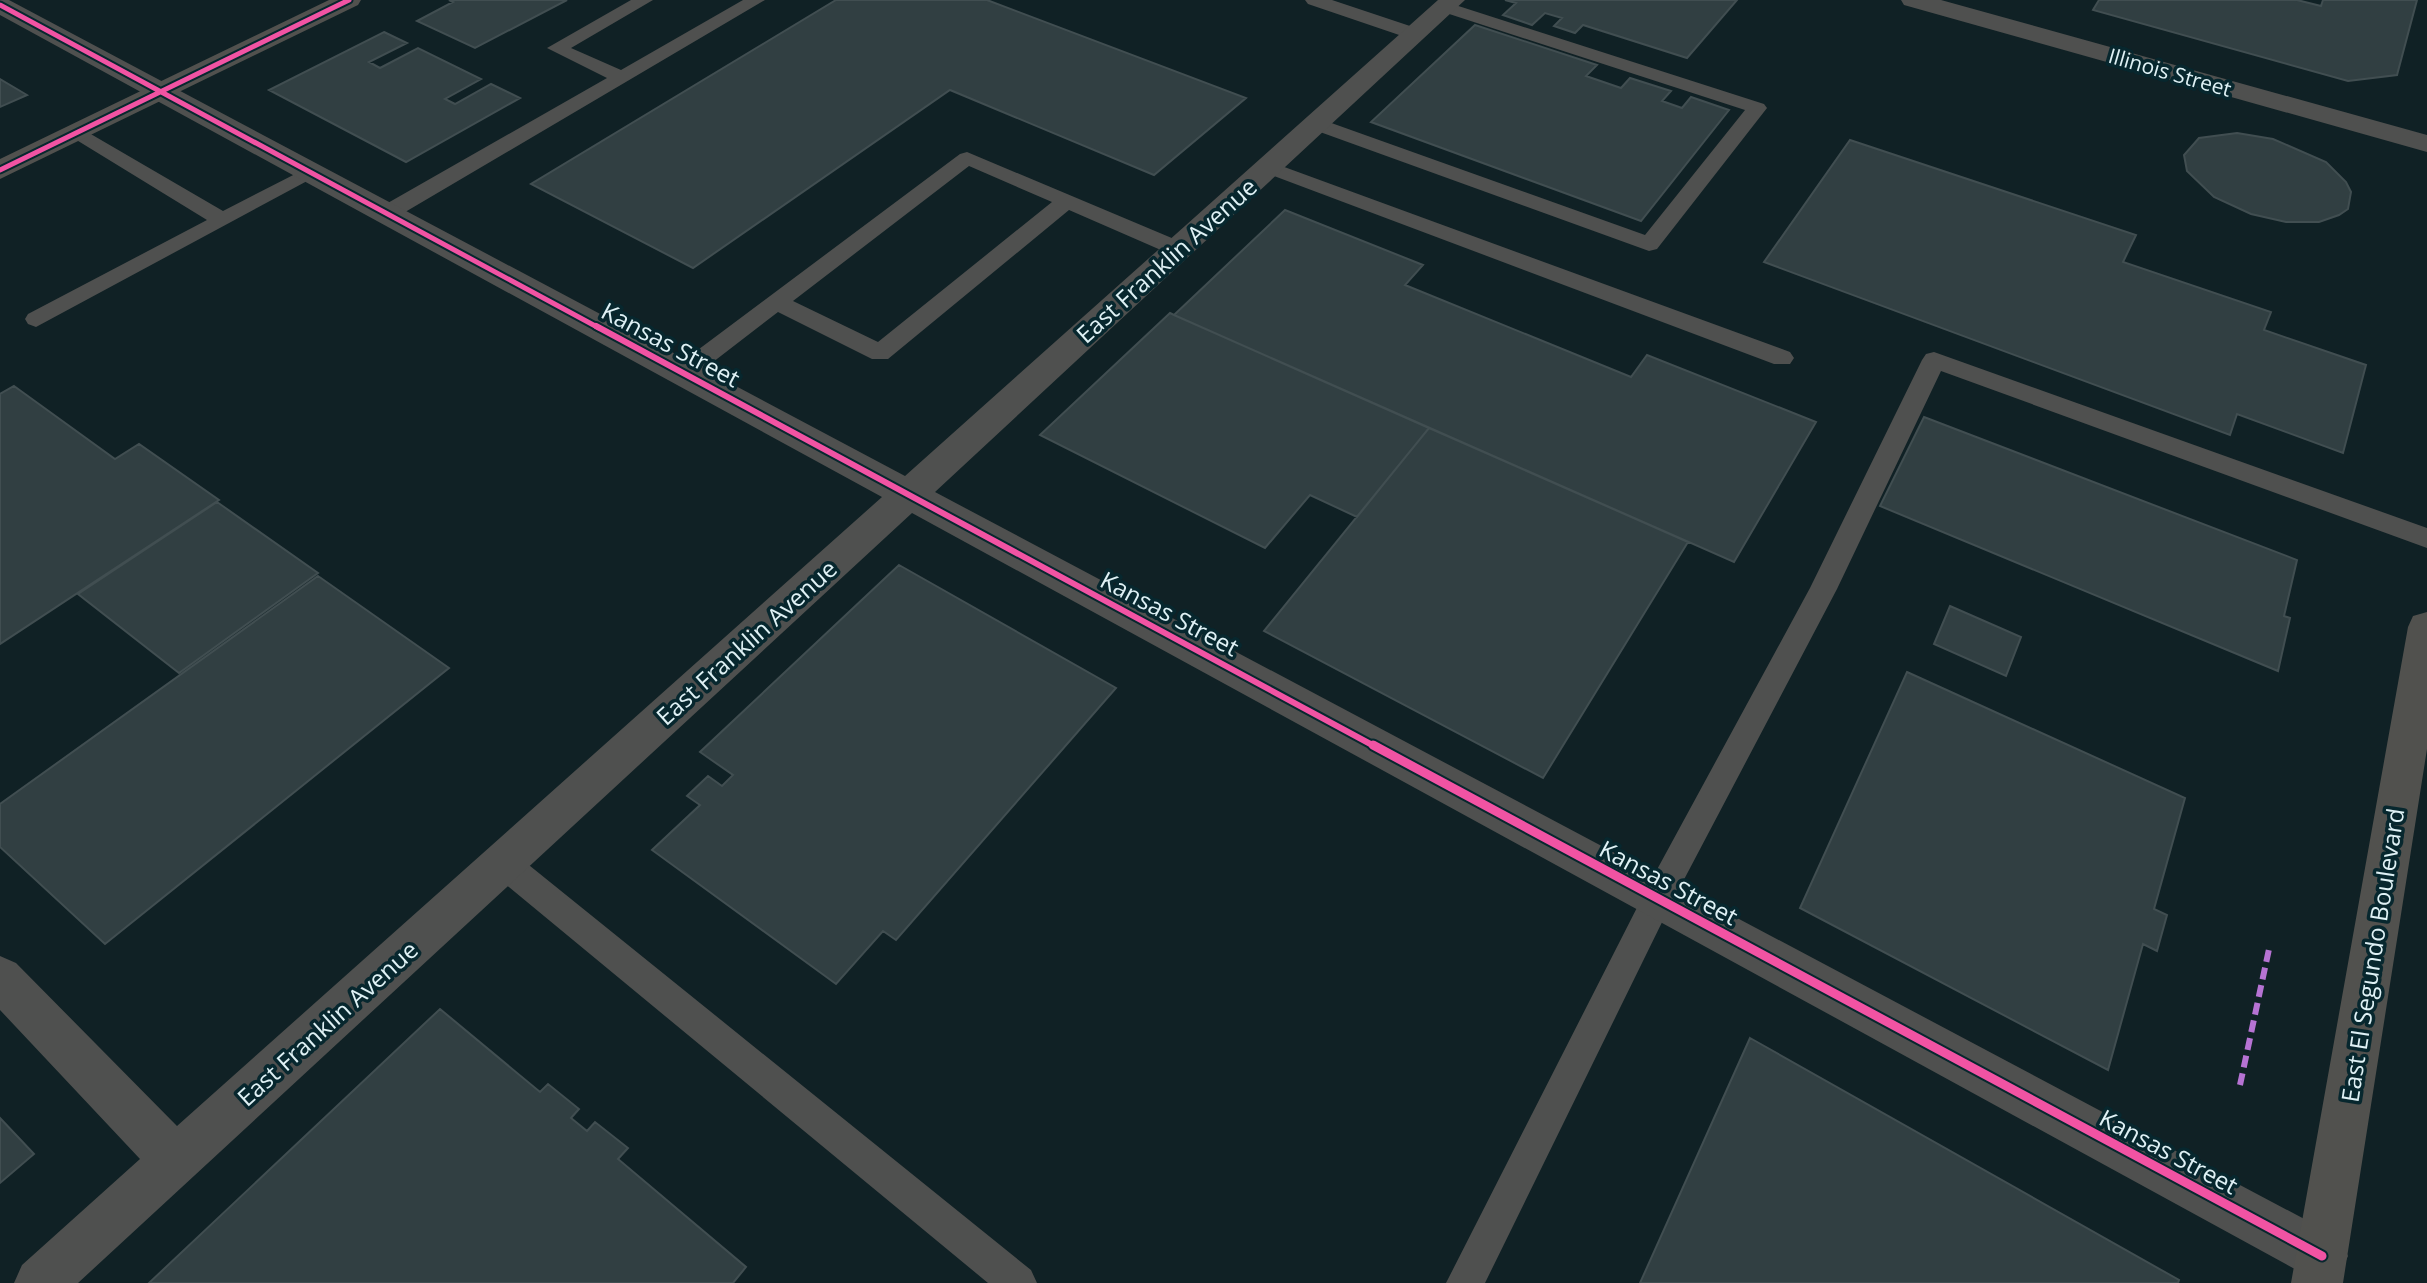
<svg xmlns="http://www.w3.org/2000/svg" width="2427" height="1283" font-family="'Open Sans',sans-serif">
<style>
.building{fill:#313f42;stroke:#414e51;stroke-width:2}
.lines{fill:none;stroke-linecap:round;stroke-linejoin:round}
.service{fill:#4f504f;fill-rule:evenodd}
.minor{fill:#4f504f;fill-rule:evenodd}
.secondary{fill:#51514e;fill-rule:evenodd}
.quiet{stroke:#b673d3;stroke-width:6;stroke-dasharray:12 6;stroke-linecap:butt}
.cycleway-far2-casing{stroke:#07272e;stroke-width:9}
.cycleway-far1-casing{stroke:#07272e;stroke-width:10}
.cycleway-casing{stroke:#07272e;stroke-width:13}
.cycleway-far2{stroke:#f153a3;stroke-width:5}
.cycleway-far1{stroke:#f153a3;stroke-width:6}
.cycleway{stroke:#f153a3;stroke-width:9}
.labels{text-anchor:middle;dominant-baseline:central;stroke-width:7;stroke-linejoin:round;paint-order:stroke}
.far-street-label{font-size:21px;fill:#dff1f5;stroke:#07272e}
.street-label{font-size:24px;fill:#dff1f5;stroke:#07272e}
</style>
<rect width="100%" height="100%" fill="#102125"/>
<path class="building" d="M449 0H567L475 48 417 21 453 2Z
M836 0H987L1246 98 1154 175 950 90 693 268 531 184Z
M1505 0H1737L1687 58 1583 25 1575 33 1554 26 1562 18 1545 13 1532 25 1503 15 1516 3Z
M2099 0H2297L2321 6 2323 0H2417L2397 75 2348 81 2093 10Z
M1475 25 1597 65 1586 76 1621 88 1630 78 1671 91 1662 101 1682 108 1691 97 1729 110 1641 221 1371 122Z
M384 32 407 43 369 62 380 68 418 48 481 79 445 99 455 104 491 84 520 98 406 162 269 90Z
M0 79 27 95 0 107Z
M2237 133 2273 139 2326 162 2346 182 2351 192 2348 209 2339 215 2319 222H2286L2251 214 2214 197 2187 171 2184 155 2199 138Z
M1850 140 2136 235 2123 262 2271 312 2264 330 2366 365 2343 453 2237 414 2230 435 1764 262Z
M1285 210 1423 265 1405 285 1631 377 1647 355 1816 422 1734 562 1174 315Z
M1170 313 1174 315 1429 428 1357 517 1310 495 1265 548 1040 435Z
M14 386 115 459 139 444 219 500 0 644V394Z
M1924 417 2297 560 2284 616 2290 618 2278 671 1880 506Z
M1429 428 1688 542 1543 778 1264 631Z
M217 502 318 573 179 673 78 594Z
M899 565 1116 688 896 940 883 931 836 984 652 850 700 805 687 796 708 776 722 786 733 775 700 752Z
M318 576 449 668 105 944 0 847V804Z
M1950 606 2021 637 2006 676 1934 644Z
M1907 672 2185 798 2154 909 2167 915 2157 951 2143 944 2108 1070 1800 908Z
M440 1009 540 1092 548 1084 579 1109 571 1118 587 1131 595 1122 628 1148 618 1159 746 1267 733 1283H149Z
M1750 1038 2179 1280 2178 1283H1640Z
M0 1118 34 1154 0 1183Z"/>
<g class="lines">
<path class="service" d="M631 0H653L571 48 621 70 743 0H765L395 218H379L376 213 379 208 607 78 547 48Z
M1305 0H1332L1422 30 1424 34 1422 38H1408L1308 4Z
M1446 2 1764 104 1767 108 1657 249 1649 251 1309 128 1306 124 1309 120H1323L1645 235 1745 110 1440 11 1437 7 1440 3Z
M77 126 223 211 305 169 312 167 322 173 36 327 28 324 25 319 28 314 207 220 70 136 67 132 70 128Z
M967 152 1186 244 1189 249 1186 254H1170L1069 210 888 359H872L778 312 691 379H675L671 373 675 367 960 154ZM969 166 1052 202 878 342 793 301Z
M1268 161 1790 352 1794 358 1790 364H1774L1261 171 1258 167 1261 163Z
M1934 352 2427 528V548L1941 371 1837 589 1669 908 1485 1283H1446L1647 888 1810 588 1922 360 1926 354Z
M503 849 514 853 1031 1270 1037 1283H988L492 873 487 863 492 853Z"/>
<path class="minor" d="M0 0H9L905 476 1438 0H1465L935 492 2340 1238 2348 1256 2340 1274 2322 1282 2304 1274 912 513 78 1283H14L22 1265 140 1159 0 1010V956L16 963 177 1126 882 497 0 15Z
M1901 0H1941L2427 135V152L1904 5Z"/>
<path class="secondary" d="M329 0H361L358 5 0 179V159Z
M2427 612V749L2343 1283H2291L2408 627 2413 616Z"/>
<path class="quiet" d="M2240 1085 2269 949"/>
<g class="cycleway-far2-casing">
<path id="cycleway-far2" d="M0 5 599 328
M0 170 349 0"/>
</g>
<g class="cycleway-far1-casing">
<path id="cycleway-far1" d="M596 326 1376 747"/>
</g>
<g class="cycleway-casing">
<path id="cycleway" d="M1373 745 2322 1256"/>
</g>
<use href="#cycleway-far2" class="cycleway-far2"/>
<use href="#cycleway-far1" class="cycleway-far1"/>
<use href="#cycleway" class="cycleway"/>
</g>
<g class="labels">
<g class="far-street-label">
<text transform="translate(2170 72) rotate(16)">Illinois Street</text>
</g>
<g class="street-label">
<text transform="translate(1166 260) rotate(-42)">East Franklin Avenue</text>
<text transform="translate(671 344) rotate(28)">Kansas Street</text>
<text transform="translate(1170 613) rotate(28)">Kansas Street</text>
<text transform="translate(746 642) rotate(-42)">East Franklin Avenue</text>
<text transform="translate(1669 882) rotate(28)">Kansas Street</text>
<text transform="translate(2372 955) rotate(-81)">East El Segundo Boulevard</text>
<text transform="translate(327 1023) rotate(-42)">East Franklin Avenue</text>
<text transform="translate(2169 1151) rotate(28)">Kansas Street</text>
</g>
</g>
</svg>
